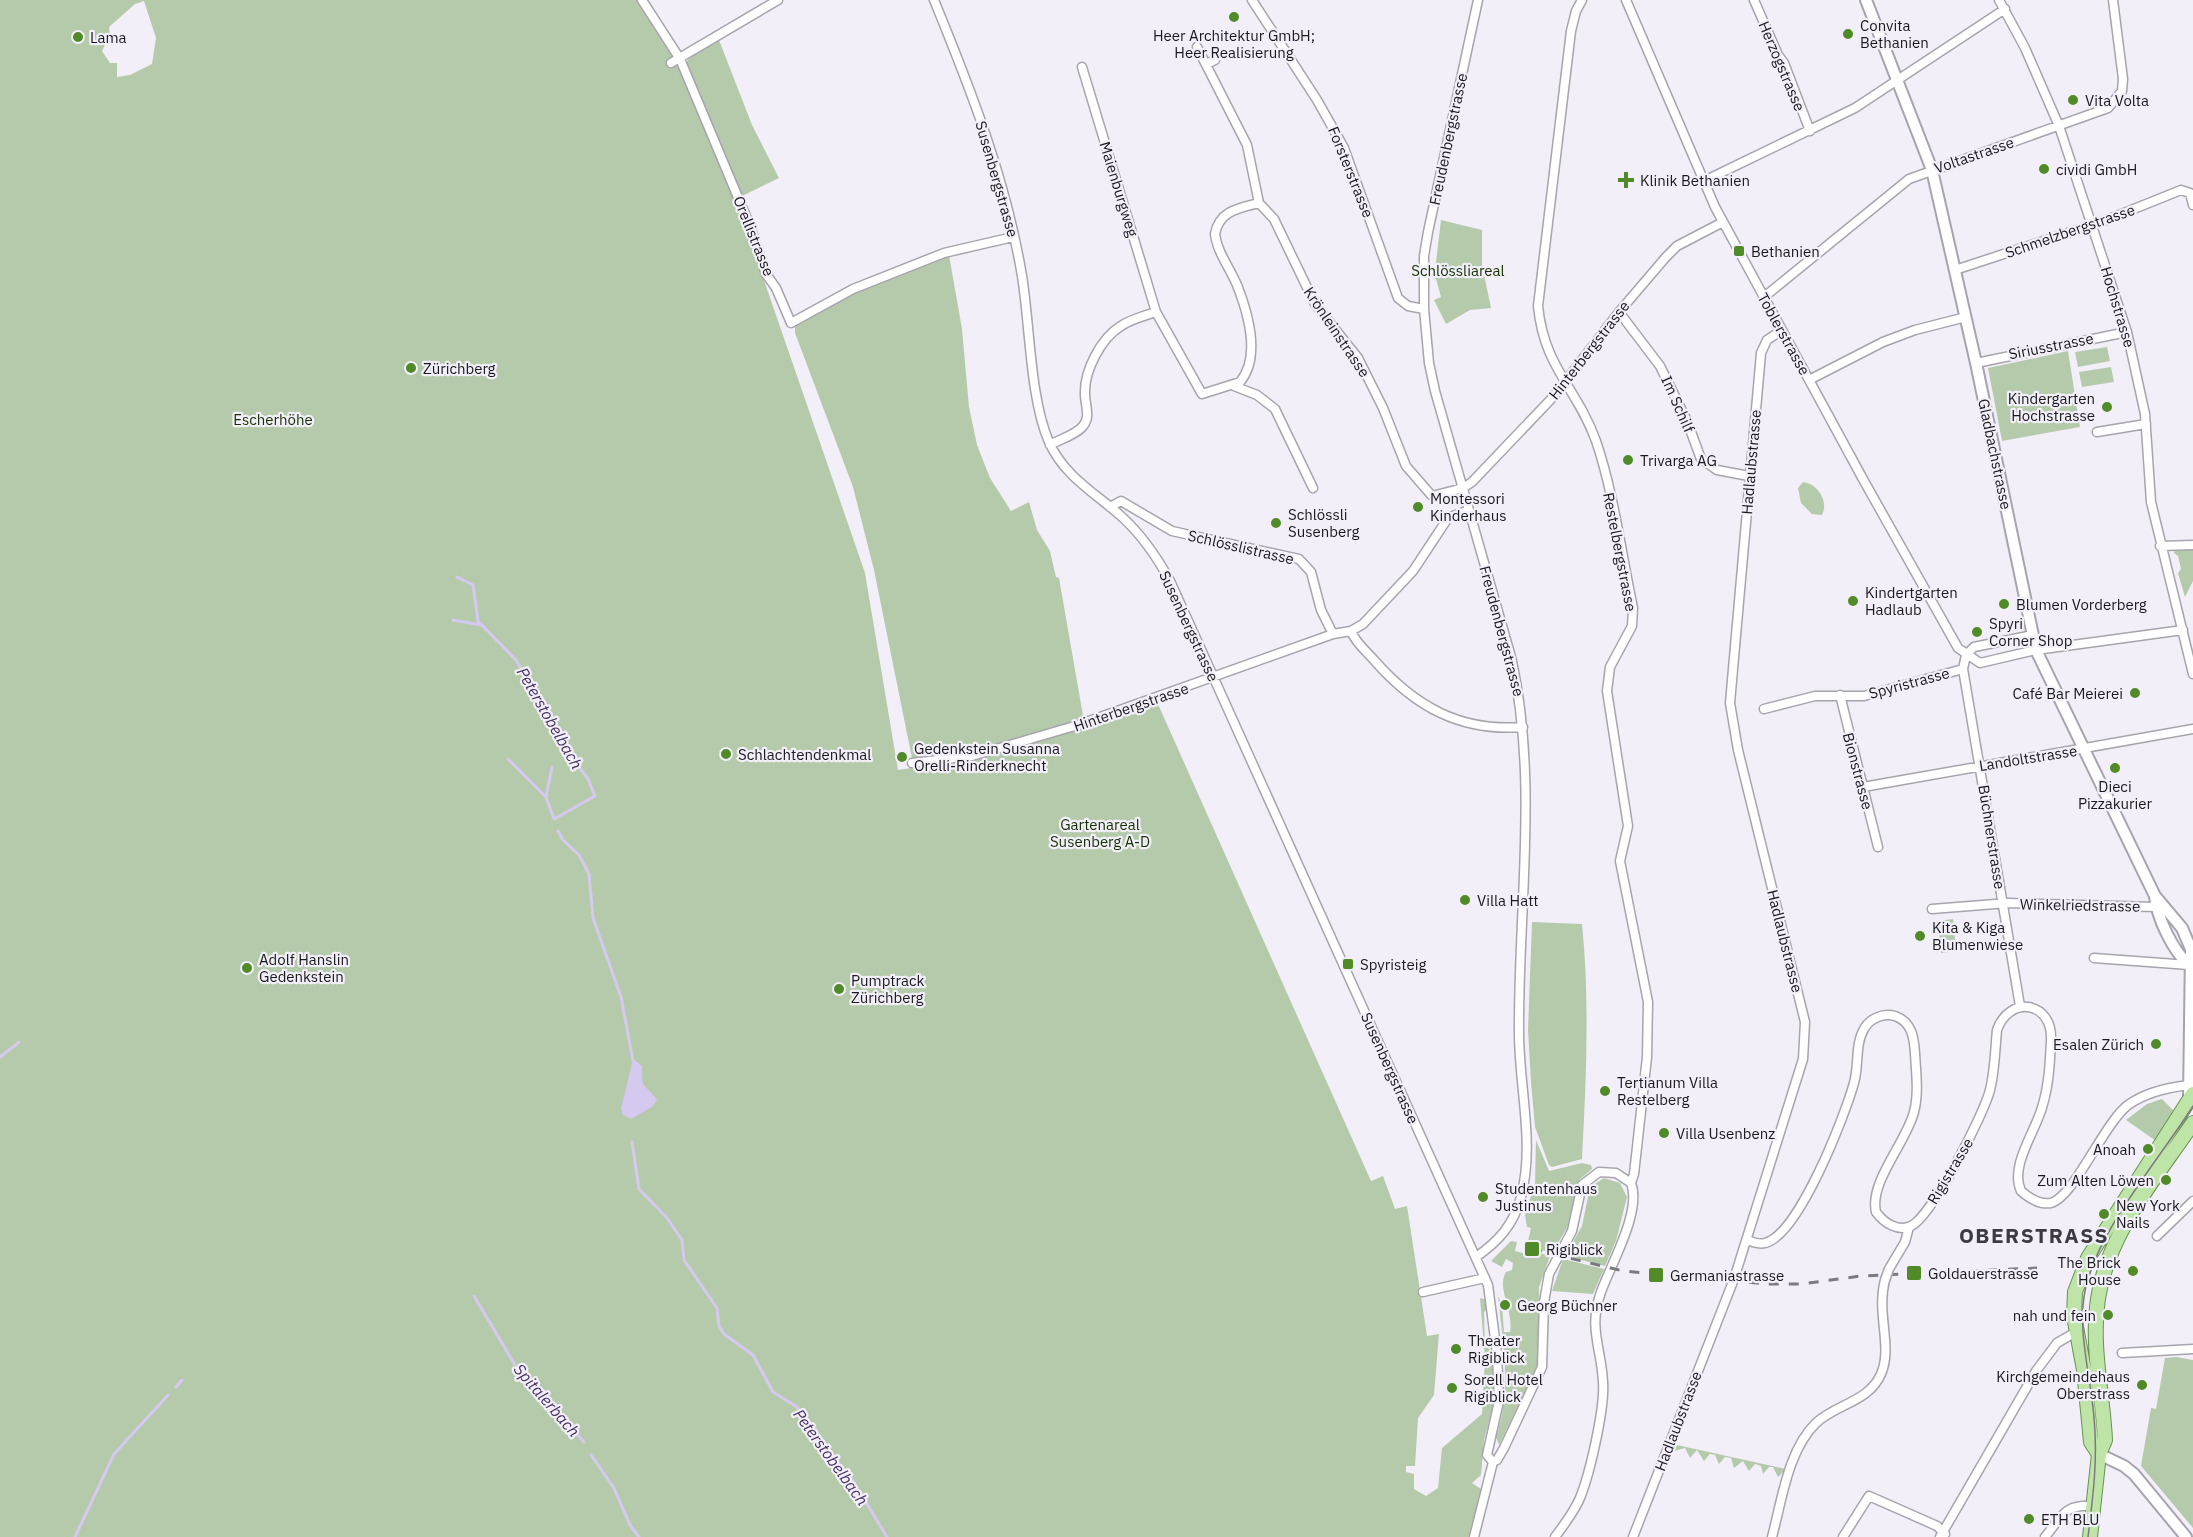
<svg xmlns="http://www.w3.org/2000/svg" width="2193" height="1537" font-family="'IBM Plex Sans',sans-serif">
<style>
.green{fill:#b5caab;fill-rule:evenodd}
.water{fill:#d6c9f0}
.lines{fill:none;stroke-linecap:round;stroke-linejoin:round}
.stream{stroke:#d6c9f0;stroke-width:3}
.minor-casing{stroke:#a7a4ad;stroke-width:11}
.tertiary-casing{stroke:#a7a4ad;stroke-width:14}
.primary-casing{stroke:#689250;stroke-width:16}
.minor{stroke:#fff;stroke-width:8}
.tertiary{stroke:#fff;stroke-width:10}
.primary{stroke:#bee5a7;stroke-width:14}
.tram{stroke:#7c7a81;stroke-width:1.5}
.rail{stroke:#7c7a81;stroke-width:3;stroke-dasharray:10 10;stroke-linecap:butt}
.minor-bridge-casing{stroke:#a7a4ad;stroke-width:11;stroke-linecap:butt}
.minor-bridge{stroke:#fff;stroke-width:8}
.poi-dot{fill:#508b28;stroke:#f2eff9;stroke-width:2}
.labels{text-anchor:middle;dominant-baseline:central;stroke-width:4.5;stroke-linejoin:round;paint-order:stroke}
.poi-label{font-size:15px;fill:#1a191c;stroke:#f2eff9;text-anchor:start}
.street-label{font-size:15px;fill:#1a191c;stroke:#f2eff9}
.park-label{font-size:15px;fill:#143200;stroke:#f2eff9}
.water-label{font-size:16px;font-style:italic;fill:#463263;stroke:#f2eff9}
.district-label{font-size:21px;font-weight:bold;letter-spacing:1.5px;fill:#3d3b42;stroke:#f2eff9}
</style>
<rect width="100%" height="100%" fill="#f2eff9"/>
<path class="green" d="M0 0H638L670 46 680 68 691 57 719 40 752 125 779 178 736 199 865 573 898 770 971 759 912 758 874 570 853 487 795 333V327L838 298 949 255 962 329 969 407 977 445 990 478 1011 511 1029 502 1037 530 1050 551 1056 577 1059 578 1085 727 1157 702 1371 1181 1383 1176 1395 1209 1407 1206 1427 1336 1439 1334 1434 1395 1418 1418 1415 1466H1406V1472L1414 1474V1489L1426 1496 1438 1488 1442 1448 1482 1414 1485 1358 1480 1298 1487 1300V1309L1484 1312 1485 1346 1492 1351 1494 1402 1484 1440 1481 1475 1472 1483 1481 1489 1469 1537H0ZM144 1 156 38 152 64 130 75 117 77V63H110L102 51 110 34 109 27 135 4Z
M1441 220 1482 230V265L1491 308 1470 310 1446 324 1434 300 1441 297 1436 279H1434Z
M2107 347 2110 361 2078 367 2075 352Z
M2068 351 2080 427 2002 441 1988 368Z
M2111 367 2114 382 2082 387 2079 372Z
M1803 482C1818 484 1829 501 1822 515L1812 514 1801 503 1798 488Z
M2193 548V581L2185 597 2178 573 2181 569 2178 556 2174 553 2175 549Z
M1953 919 1956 951 1941 953 1938 921Z
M1532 922 1582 924C1590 1003 1586 1081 1582 1159L1552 1167 1549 1165 1535 1127 1531 1082 1528 1030Z
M2162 1099 2176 1113 2156 1141 2126 1120 2147 1104Z
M1536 1140 1549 1171 1582 1163 1591 1165 1592 1169 1579 1180 1567 1228 1552 1253 1537 1249 1538 1244 1528 1241 1531 1228 1527 1227 1525 1215 1535 1183Z
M1604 1178 1620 1183 1627 1197 1616 1241 1605 1266 1565 1256 1582 1226 1590 1187Z
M1511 1241 1517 1242 1515 1251 1533 1256 1535 1252 1550 1256 1539 1287 1538 1366 1499 1445 1496 1437C1512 1392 1503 1344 1498 1296L1502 1304 1504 1332H1510C1514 1311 1496 1288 1506 1272L1512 1270 1513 1263 1506 1259 1502 1267 1491 1261Z
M1563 1259 1604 1269 1593 1294 1552 1291Z
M2176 1357 2193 1360V1528L2141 1466 2151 1408 2156 1409 2165 1358Z
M1677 1445 1786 1469 1778 1477 1773 1467H1769L1763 1474 1761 1466 1755 1464 1749 1471 1743 1461 1734 1468 1731 1458 1725 1457 1719 1464 1715 1455 1710 1454 1704 1461 1697 1450 1690 1458 1685 1448 1674 1451Z"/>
<path class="water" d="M633 1059 642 1066C640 1091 647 1084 657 1100L652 1107 631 1119 623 1115 621 1109Z"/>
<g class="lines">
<path class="stream" d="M457 577 473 585 478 621 516 660 569 753 588 779 595 796 554 819 546 797 552 767
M453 620 481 625
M508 759 546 797
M558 831 563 840 579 855 589 874 593 918 621 997 633 1061
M0 1057 19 1042
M632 1142 639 1189 667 1218 682 1240 684 1260 717 1308 719 1326 724 1334 753 1355 773 1392 797 1407 842 1468 848 1473 887 1537
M474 1296 518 1370 584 1442
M176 1387 182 1380
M591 1455 614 1488 630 1525 639 1537
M75 1537 114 1454 168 1395"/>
<g class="minor-casing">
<path id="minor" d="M642 0 680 59 750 226 766 274 776 288 791 323 853 289 944 253 1013 237
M934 0C971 90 1006 180 1022 276 1030 325 1030 399 1049 442 1064 476 1095 493 1121 516 1142 535 1157 557 1170 581L1488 1285 1497 1354 1499 1401 1487 1455 1493 1462
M1252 0 1317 100 1344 148 1398 298 1408 306 1424 309
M1582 0 1576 11 1571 31 1538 306C1544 368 1577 388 1596 441 1613 490 1622 556 1633 608L1632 626 1610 667 1607 691 1628 826 1620 861 1648 1002 1647 1057 1634 1174 1631 1183
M1626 0 1715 207 1864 481 1958 648 1980 663 2036 650 2183 630
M1754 0 1778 55 1784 63 1810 131
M1999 0 2025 48 2059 126 2127 332 2145 414 2151 502 2193 674
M1197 47 1247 145 1259 203 1274 219 1315 304 1358 358 1383 408 1406 466 1432 496 1463 488 1472 482 1554 396 1619 312 1666 257 1677 246 1723 222
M671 63 778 0
M1206 64 1215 60
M1082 67 1156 312 1202 394 1240 382C1261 357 1248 313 1237 285 1230 268 1217 252 1215 234 1219 211 1239 208 1259 203
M1704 181 1855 108 2005 9
M1955 270 2104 221 2181 190 2190 193 2193 205
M1764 297 1909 179 2108 108 2122 91 2123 79 2113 0
M1619 312 1660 366 1687 421 1701 459 1717 470 1749 476
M1976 363 2127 332
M1809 380 1883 342 1915 330 1966 317
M1234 386 1257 395 1275 409 1313 488
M2097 432 2146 424
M1050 445C1060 439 1076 435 1083 426 1091 417 1085 405 1085 394 1084 371 1101 338 1121 326 1131 319 1144 316 1156 312
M1110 507 1121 501 1172 531 1299 559 1311 572 1321 610 1333 634
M2160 546 2193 545
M1351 631C1355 642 1366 651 1374 660 1415 707 1461 732 1523 727
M1963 669 2020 1006
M1840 695 1878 847
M1764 709 1815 696H1864L1963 669 1966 655 1974 647 2033 635
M912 763 972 756 1078 725 1333 634 1351 631 1363 624 1413 571 1448 518 1469 510
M1863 787 2193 729
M1932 909 2008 903 2156 907
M2094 958 2189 965
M2157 1236 2193 1201
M1747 1240C1753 1242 1759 1245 1765 1243 1799 1235 1845 1115 1854 1083 1859 1066 1855 1044 1864 1029 1870 1018 1883 1013 1895 1016 1912 1022 1914 1038 1915 1053 1916 1073 1919 1093 1914 1112 1906 1143 1869 1182 1876 1212 1884 1223 1898 1232 1911 1226 1932 1216 1984 1114 1990 1090 1995 1070 1995 1050 1997 1030 2010 994 2053 1002 2051 1040 2050 1061 2049 1084 2043 1104 2037 1130 2009 1165 2021 1191 2029 1198 2040 1205 2051 1203 2074 1197 2104 1123 2128 1105 2145 1093 2170 1087 2190 1085
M1476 1257C1499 1241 1514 1224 1521 1197 1535 1144 1519 1087 1519 1033 1518 907 1539 781 1511 657L1435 391 1429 363 1424 309V256L1428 232 1478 0
M1889 1269 1905 1242 1909 1227
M1423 1292 1485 1278
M2122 1353 2193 1349
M1493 1462 1497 1460 1504 1448 1542 1367 1544 1302 1549 1274 1572 1231 1582 1185 1599 1172 1616 1173 1631 1183C1642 1211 1611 1264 1601 1292 1588 1328 1601 1346 1603 1382 1605 1408 1590 1473 1580 1498 1574 1512 1564 1525 1555 1537
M1474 1537 1493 1462
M1633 1537 1734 1279 1803 1059 1805 1022 1738 750 1730 703 1761 353 1767 340 1782 330
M1772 1537C1782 1500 1788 1450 1816 1423 1836 1404 1869 1402 1881 1374 1893 1347 1876 1314 1885 1280
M1843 1537 1869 1496 1937 1526 1945 1534
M1940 1537 2036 1371 2057 1343 2076 1332
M2045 1537C2063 1515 2064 1504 2094 1506"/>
</g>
<g class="tertiary-casing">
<path id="tertiary" d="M1866 0 1932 170 1976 363 2036 650 2155 896 2182 928 2191 949 2189 1100
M2155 896C2157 918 2173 951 2189 965
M2099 1454 2124 1466 2134 1474 2186 1537"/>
</g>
<g class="primary-casing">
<path id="primary" d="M2099 1454 2091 1442 2084 1370 2074 1316 2075 1292 2088 1258 2193 1094
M2090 1537 2099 1454 2105 1440C2103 1396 2092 1351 2097 1307 2104 1237 2155 1179 2193 1123"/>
</g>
<use href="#minor" class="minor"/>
<use href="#tertiary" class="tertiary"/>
<use href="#primary" class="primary"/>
<path class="tram" d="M2088 1537C2093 1497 2098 1458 2094 1418 2091 1377 2077 1332 2085 1291 2095 1234 2161 1157 2193 1106"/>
<path class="rail" d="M1532 1249 1623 1271 1768 1284H1801L1861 1276 2037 1268"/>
<g class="minor-bridge-casing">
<path id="minor-bridge" d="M1885 1280 1889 1269"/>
</g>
<use href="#minor-bridge" class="minor-bridge"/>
</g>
<g class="poi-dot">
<circle cx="1234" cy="17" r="6"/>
<circle cx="1848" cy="34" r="6"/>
<circle cx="78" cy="37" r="6"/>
<circle cx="2073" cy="100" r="6"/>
<circle cx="2044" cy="169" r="6"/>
<path d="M1623 171h6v6h6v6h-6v6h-6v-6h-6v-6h6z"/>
<rect x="1733" y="245" width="12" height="12" rx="3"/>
<circle cx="411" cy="368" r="6"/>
<circle cx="2107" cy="407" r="6"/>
<circle cx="1628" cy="460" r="6"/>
<circle cx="1418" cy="507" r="6"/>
<circle cx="1276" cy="523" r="6"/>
<circle cx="1853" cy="601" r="6"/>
<circle cx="2004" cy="604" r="6"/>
<circle cx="1977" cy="632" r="6"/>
<circle cx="2135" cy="693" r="6"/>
<circle cx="726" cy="754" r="6"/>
<circle cx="902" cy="757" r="6"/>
<circle cx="2115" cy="768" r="6"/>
<circle cx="1465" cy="900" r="6"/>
<circle cx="1920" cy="936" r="6"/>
<rect x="1342" y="958" width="12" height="12" rx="3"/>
<circle cx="247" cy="968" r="6"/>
<circle cx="839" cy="989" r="6"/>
<circle cx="2156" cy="1044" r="6"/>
<circle cx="1605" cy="1091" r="6"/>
<circle cx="1664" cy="1133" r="6"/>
<circle cx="2148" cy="1149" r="6"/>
<circle cx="2166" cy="1180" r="6"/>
<circle cx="1483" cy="1197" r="6"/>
<circle cx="2104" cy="1214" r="6"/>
<rect x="1524" y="1241" width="16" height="16" rx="3"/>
<circle cx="2133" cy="1271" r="6"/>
<rect x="1906" y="1265" width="16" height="16" rx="3"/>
<rect x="1648" y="1267" width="16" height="16" rx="3"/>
<circle cx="1505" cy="1305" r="6"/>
<circle cx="2108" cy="1315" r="6"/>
<circle cx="1456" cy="1349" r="6"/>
<circle cx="2142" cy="1385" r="6"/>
<circle cx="1452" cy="1388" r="6"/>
<circle cx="2029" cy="1519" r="6"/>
</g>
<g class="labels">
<g class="poi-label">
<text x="1860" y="25">Convita<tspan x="1860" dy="17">Bethanien</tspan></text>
<text x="1234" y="35" text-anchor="middle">Heer Architektur GmbH;<tspan x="1234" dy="17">Heer Realisierung</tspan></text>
<text x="90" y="37">Lama</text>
<text x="2085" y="100">Vita Volta</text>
<text x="2056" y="169">cividi GmbH</text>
<text x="1640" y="180">Klinik Bethanien</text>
<text x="1751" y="251">Bethanien</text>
<text x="423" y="368">Zürichberg</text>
<text x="2095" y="398" text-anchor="end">Kindergarten<tspan x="2095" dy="17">Hochstrasse</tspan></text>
<text x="1640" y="460">Trivarga AG</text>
<text x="1430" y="498">Montessori<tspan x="1430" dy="17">Kinderhaus</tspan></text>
<text x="1288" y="514">Schlössli<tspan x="1288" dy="17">Susenberg</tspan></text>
<text x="1865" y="592">Kindertgarten<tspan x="1865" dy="17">Hadlaub</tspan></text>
<text x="2016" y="604">Blumen Vorderberg</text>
<text x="1989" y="623">Spyri<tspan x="1989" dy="17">Corner Shop</tspan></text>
<text x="2123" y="693" text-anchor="end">Café Bar Meierei</text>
<text x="914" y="748">Gedenkstein Susanna<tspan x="914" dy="17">Orelli-Rinderknecht</tspan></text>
<text x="738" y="754">Schlachtendenkmal</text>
<text x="2115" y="786" text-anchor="middle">Dieci<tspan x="2115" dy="17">Pizzakurier</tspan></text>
<text x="1477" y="900">Villa Hatt</text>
<text x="1932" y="927">Kita &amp; Kiga<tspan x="1932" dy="17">Blumenwiese</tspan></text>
<text x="259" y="959">Adolf Hanslin<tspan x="259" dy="17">Gedenkstein</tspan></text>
<text x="1360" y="964">Spyristeig</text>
<text x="851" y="980">Pumptrack<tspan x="851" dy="17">Zürichberg</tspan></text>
<text x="2144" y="1044" text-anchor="end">Esalen Zürich</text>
<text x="1617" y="1082">Tertianum Villa<tspan x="1617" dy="17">Restelberg</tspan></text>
<text x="1676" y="1133">Villa Usenbenz</text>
<text x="2136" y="1149" text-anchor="end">Anoah</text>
<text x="2154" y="1180" text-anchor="end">Zum Alten Löwen</text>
<text x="1495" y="1188">Studentenhaus<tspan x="1495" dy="17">Justinus</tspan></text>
<text x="2116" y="1205">New York<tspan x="2116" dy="17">Nails</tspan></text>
<text x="1546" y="1249">Rigiblick</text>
<text x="2121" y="1262" text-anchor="end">The Brick<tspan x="2121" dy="17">House</tspan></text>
<text x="1928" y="1273">Goldauerstrasse</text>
<text x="1670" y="1275">Germaniastrasse</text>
<text x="1517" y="1305">Georg Büchner</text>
<text x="2096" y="1315" text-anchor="end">nah und fein</text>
<text x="1468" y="1340">Theater<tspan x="1468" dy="17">Rigiblick</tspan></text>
<text x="2130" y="1376" text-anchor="end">Kirchgemeindehaus<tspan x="2130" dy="17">Oberstrass</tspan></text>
<text x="1464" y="1379">Sorell Hotel<tspan x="1464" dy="17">Rigiblick</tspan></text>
<text x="2041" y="1519">ETH BLU</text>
</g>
<g class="street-label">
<text transform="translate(1782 66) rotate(67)">Herzogstrasse</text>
<text transform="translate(1448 139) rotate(-78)">Freudenbergstrasse</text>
<text transform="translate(1974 155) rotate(-19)">Voltastrasse</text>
<text transform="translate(1351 172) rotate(68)">Forsterstrasse</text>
<text transform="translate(997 179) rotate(74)">Susenbergstrasse</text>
<text transform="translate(1119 189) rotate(73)">Maienburgweg</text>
<text transform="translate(2070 231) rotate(-19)">Schmelzbergstrasse</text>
<text transform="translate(754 236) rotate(68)">Orellistrasse</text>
<text transform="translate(2118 307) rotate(73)">Hochstrasse</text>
<text transform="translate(1337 332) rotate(56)">Krönleinstrasse</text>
<text transform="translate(1784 334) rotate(61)">Toblerstrasse</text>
<text transform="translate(2051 346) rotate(-11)">Siriusstrasse</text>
<text transform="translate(1589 350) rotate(-52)">Hinterbergstrasse</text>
<text transform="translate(1678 404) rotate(66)">Im Schilf</text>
<text transform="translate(1995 454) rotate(78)">Gladbachstrasse</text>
<text transform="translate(1751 462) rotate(-85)">Hadlaubstrasse</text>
<text transform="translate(1241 547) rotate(13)">Schlösslistrasse</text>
<text transform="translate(1620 552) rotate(79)">Restelbergstrasse</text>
<text transform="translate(1189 626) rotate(65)">Susenbergstrasse</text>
<text transform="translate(1502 631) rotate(75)">Freudenbergstrasse</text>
<text transform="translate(1909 683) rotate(-15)">Spyristrasse</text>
<text transform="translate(1131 707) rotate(-19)">Hinterbergstrasse</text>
<text transform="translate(2028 758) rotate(-9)">Landoltstrasse</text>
<text transform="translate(1858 771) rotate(75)">Bionstrasse</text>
<text transform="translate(1992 837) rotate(81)">Büchnerstrasse</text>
<text transform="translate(2080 905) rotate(1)">Winkelriedstrasse</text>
<text transform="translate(1785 941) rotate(76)">Hadlaubstrasse</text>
<text transform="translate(1390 1068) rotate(66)">Susenbergstrasse</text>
<text transform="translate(1950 1171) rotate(-59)">Rigistrasse</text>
<text transform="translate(1678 1421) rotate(-69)">Hadlaubstrasse</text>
</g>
<g class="park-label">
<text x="1458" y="270">Schlössliareal</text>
<text x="273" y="419">Escherhöhe</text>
<text x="1100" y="824">Gartenareal<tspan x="1100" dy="17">Susenberg A-D</tspan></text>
</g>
<g class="water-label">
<text transform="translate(550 718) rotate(60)">Peterstobelbach</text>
<text transform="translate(547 1400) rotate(49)">Spitalerbach</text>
<text transform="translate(831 1457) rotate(54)">Peterstobelbach</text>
</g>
<g class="district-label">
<text x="2034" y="1235">OBERSTRASS</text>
</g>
</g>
</svg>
